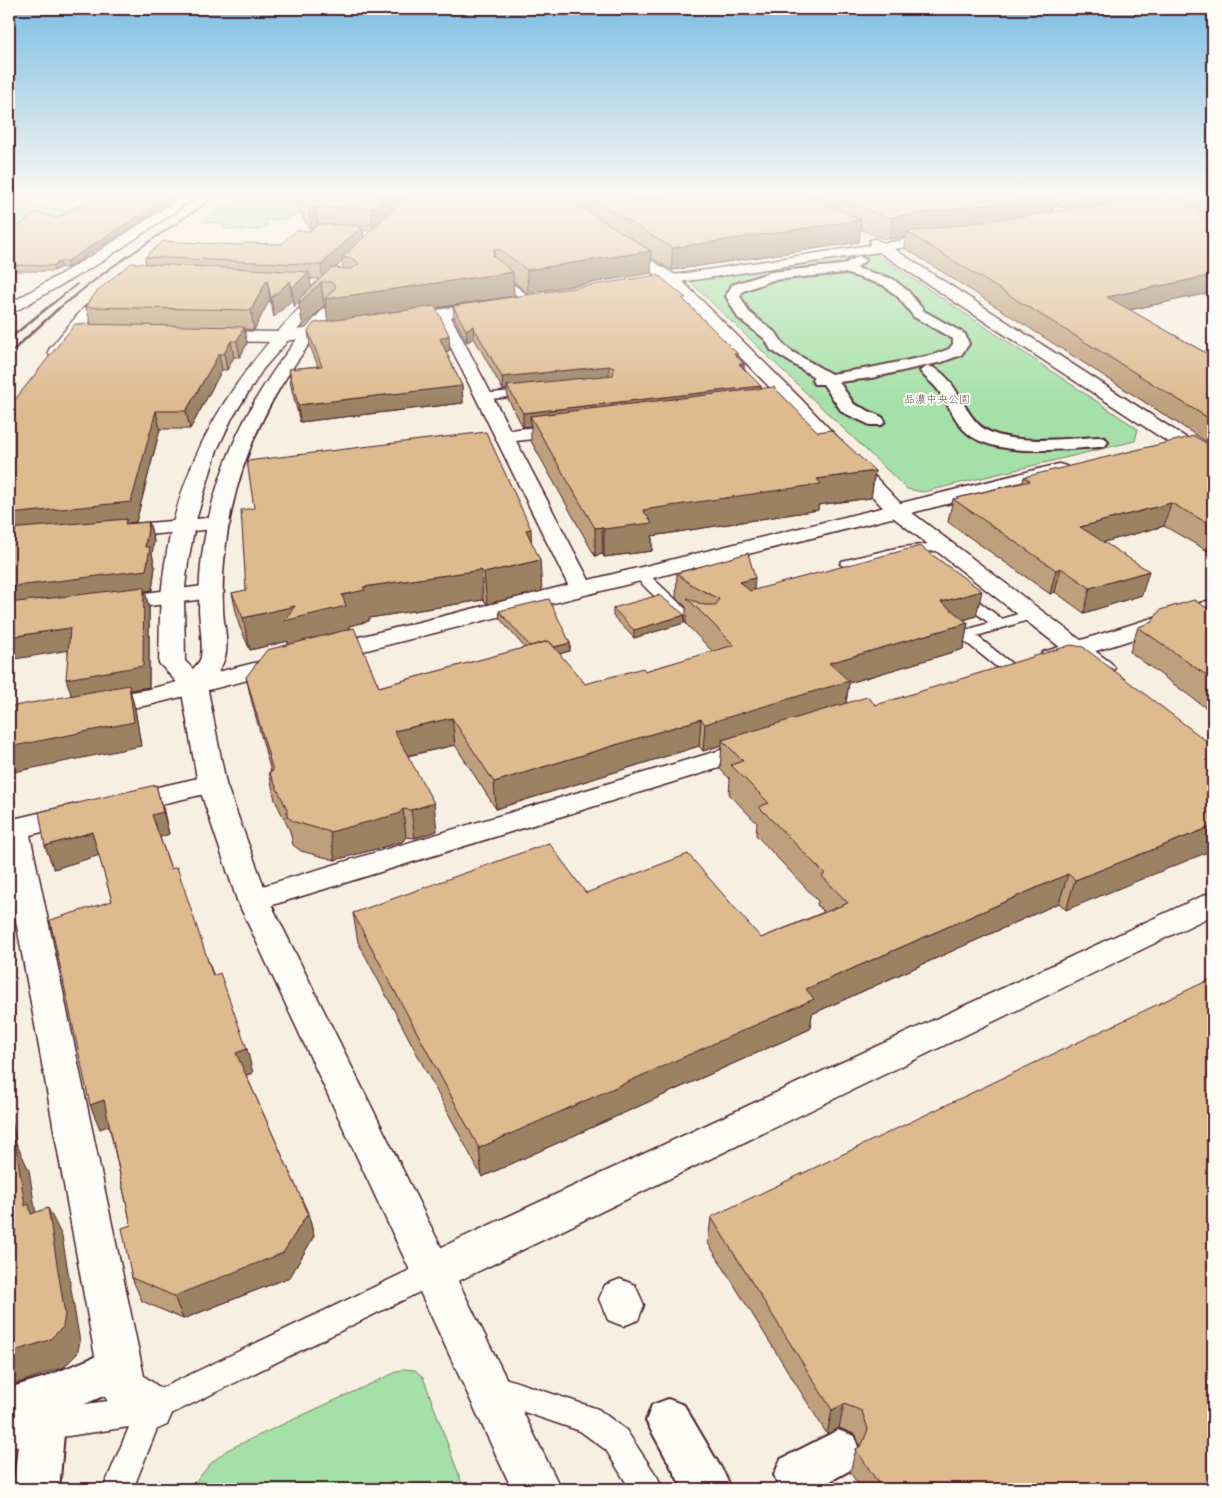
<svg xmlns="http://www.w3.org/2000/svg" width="1222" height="1498" font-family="'Playpen Sans','Klee One',sans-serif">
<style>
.green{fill:#a4e0a7;stroke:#778069}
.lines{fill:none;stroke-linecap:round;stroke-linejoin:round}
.service-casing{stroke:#4a1f2b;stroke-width:3}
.pedestrian-casing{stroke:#4a1f2b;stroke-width:4}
.minor-casing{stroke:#4a1f2b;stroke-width:3}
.tertiary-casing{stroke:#4a1f2b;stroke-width:3}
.service{fill:#fdfcf7;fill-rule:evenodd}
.pedestrian{fill:#fdfcf7;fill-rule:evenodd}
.minor{fill:#fdfcf7;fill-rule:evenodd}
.tertiary{fill:#fdfcf7;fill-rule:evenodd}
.rail-far1{stroke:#4a1f2b;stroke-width:2}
.rail{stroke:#4a1f2b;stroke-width:2.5}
.wall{fill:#bfa07b;stroke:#4a1f2b;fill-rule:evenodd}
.shaded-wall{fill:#9b8264;stroke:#4a1f2b}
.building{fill:#deba8f;stroke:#4a1f2b}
.labels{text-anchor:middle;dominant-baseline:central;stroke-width:4;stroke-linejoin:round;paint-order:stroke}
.far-park-label{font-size:11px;fill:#655950;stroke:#fdfcf7}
</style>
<rect width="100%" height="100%" fill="#f7efe2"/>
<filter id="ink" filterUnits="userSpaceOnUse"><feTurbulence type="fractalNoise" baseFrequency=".02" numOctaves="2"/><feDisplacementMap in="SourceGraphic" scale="10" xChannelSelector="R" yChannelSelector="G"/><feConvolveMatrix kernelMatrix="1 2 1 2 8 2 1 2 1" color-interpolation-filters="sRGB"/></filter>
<g filter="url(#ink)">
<path class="green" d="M9 195H50L25 201C50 209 59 214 85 203L124 217 150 218 110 244 9 257Z
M287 195H406L302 213 285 219 264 220 268 225 258 230 224 229 222 223 201 222 236 200Z
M864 252 876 254 1138 429 1135 441 923 492 907 489 690 282 696 279Z
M403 1369 415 1370 423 1377 464 1489H190L210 1464 227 1450Z"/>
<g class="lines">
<g class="service-casing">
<path id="service" d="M495 274H501L532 299V303H526L495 278Z
M530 389 534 390V394L483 400 477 397 483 394Z
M944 542 949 543 951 546 949 549 896 556 847 568 840 564 842 561 896 548Z
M639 569 644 570 688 611 713 623 716 626 713 629C688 635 651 592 634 576L632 573Z
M960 590 965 591 1002 619 1033 609 1041 614 1038 617 977 636 1016 667 1018 670 1016 673H1004L957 635 960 632 989 623 955 597 953 594Z
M433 1259 442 1263 446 1272 442 1281 161 1419 133 1489H103L129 1427 41 1440 9 1449V1419L41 1410 145 1396Z
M493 1374 598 1409 626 1430 658 1478 662 1489H630L606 1450 580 1431 483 1398 479 1388 483 1378Z"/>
</g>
<g class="pedestrian-casing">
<path id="pedestrian" d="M859 256 866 260 856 268 893 279 908 291 924 311 965 334 969 344 961 355 942 362 871 378 839 382 854 404 882 417 885 421 882 425H870L842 412 823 384H814L812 380 814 377 771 350 765 339 738 318 726 296 732 285 771 272 842 265ZM845 273 883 285 898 297 914 317 953 339V344L949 349 933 355 870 368 831 374 791 351 784 345 777 334 749 312 740 296 743 291 773 280Z
M928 366C958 374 961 415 986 430 1013 446 1068 438 1099 437L1105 438 1108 442 1105 446 1099 447C1062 449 990 459 963 429 953 417 947 402 938 390 933 383 925 378 920 371Z
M119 1347 134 1353 140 1368 134 1383 66 1412 59 1489H13L20 1428 9 1432V1388L45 1377Z
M668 1399 684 1405 724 1473 731 1489H683L646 1421 652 1405Z
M838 1430 854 1436 860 1452 854 1468 816 1489H780L774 1475 781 1459Z"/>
</g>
<g class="minor-casing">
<path id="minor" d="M185 195H195L196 197 101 262 9 315V304L91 256Z
M942 234 949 238 947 241 894 249 1213 455V469L1206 467 879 252 641 288 634 284 641 280 870 245V240L875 239 884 243Z
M116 285 121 286 123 289 121 292 100 309 62 356H50L48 352 50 348C66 331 93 290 116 285Z
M490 302 495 304 498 307 495 310 451 317 510 430 568 423 575 425 577 429 575 433 568 435 516 441 589 580 1059 464 1066 466 1069 470 1066 474 149 705 95 714 86 712 82 706 86 700 149 689 568 585 437 319 401 325 393 320 401 315Z
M337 325 345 330 343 333 278 342 208 341 200 336 208 331 278 332Z
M219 517 227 518 230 523 227 528 112 538 104 537 101 532 104 527 112 526Z
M212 585 220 587 224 592 220 597 110 611 102 609 98 604 102 599 110 597Z
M1213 599V614L1061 662 1052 664 1043 662 1040 657 1043 652Z
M758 739 768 741 772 747 768 753 253 911 242 908 237 900 242 892Z
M212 775 222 778 226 784 222 790 123 813 113 811 108 804 113 797Z
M77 804 87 807 92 814 87 821 30 835 144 1376 167 1393 174 1409 167 1425 151 1432C128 1422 111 1412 101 1389L9 882V820Z
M1213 891V915L448 1286 433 1292 418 1286 412 1272 418 1258Z
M620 1279 635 1285 644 1305 638 1320 623 1326 608 1320 599 1299 605 1285Z"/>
</g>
<g class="tertiary-casing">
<path id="tertiary" d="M619 240 677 276 800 398 903 506 1111 663 1115 668 1111 673 1102 676 1093 673 889 514 788 406 667 282 614 247 612 244Z
M328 283 335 287 263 369 231 420 217 450 196 520 188 562 184 596 185 661 193 669C196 665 200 662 201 657 203 642 200 626 199 611 199 588 200 565 204 542 219 452 262 375 324 308H334L337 311 334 314C276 380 237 455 226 543 223 565 222 586 223 608 223 624 230 645 224 660 221 670 213 678 207 685L226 784 269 900 561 1489H512L237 900 198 784 181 687 159 663C160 638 159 612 162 587 175 458 234 372 323 284Z"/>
</g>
<use href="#service" class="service"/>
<use href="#pedestrian" class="pedestrian"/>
<use href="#minor" class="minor"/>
<use href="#tertiary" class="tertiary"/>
<path class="rail-far1" d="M46 309 77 284
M58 309 109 269 218 195"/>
<path class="rail" d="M9 339 47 308
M9 354 59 308"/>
</g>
<path class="wall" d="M102 195H177L165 205 67 268 61 267 54 271H9V233L56 218Z
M290 195H616L627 201 676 195H1213V292L1130 310 1213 357V554L1164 526 1104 542 1142 595 1084 613 1055 592 1050 594 948 522 953 499 1023 482 1024 477 1212 447 1213 446 905 248 906 237 890 239 881 238 860 229 859 242 672 270 651 257V273L528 293 513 281 514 296 435 308 450 350 446 352 462 386 463 403 300 422 291 386 289 369 318 366 310 346 308 331 328 321 326 306H324L303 327 299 303 295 307 292 300 274 317 270 299 254 330 245 329 247 343 240 357H234L227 370H222L190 429H160L136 522 128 523 149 522 154 541 152 554 155 567 152 590 145 591 149 608V687L130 690 135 709 141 746 71 696 68 651 10 406 91 324 86 307 146 264 145 257 241 245 281 244 310 230ZM1184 198 1183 203 1176 199ZM1054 204 1068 210 1052 212ZM363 230 370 231 364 237ZM342 261 343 269H335ZM310 279H319L311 287Z
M686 302 737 353V357L744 364V369L761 386V389L818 432 875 471 871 498 818 505V510L652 536V551L604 557 603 554 595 556 531 441V426L523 427 508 399 507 390H503L474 338 467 342 454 317 453 306Z
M531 542 542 591 487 604 483 600 369 618V621L349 626 350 630 379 687 525 648 500 619 499 611 570 643V651L559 654 585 684 645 671 713 652 686 624V607L676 598 677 573 754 590 976 616 964 620 968 623 963 649 849 683 846 703 876 705 1213 746 1066 910 1059 903 812 1014 810 1029 482 1177 358 942 353 913 586 893 761 938 824 912 817 905 818 901 756 835 757 823 729 794 730 779 720 769 722 745 703 751 699 746 496 809 455 745 408 756 437 831 415 838 406 837 402 842 335 860 301 851 293 845 290 831 275 800 269 772H271L252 703 246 677 288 645V641L250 650 239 625 232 593Z
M1213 606V713L1130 652 1138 627Z
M613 608 685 615 684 623 634 638 613 616Z
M163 807 169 834 160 837 171 869 253 1073 246 1075 308 1213 314 1236 290 1277 183 1319 142 1301 132 1278 131 1225 109 1125 100 1129 112 901 99 855 54 869 45 846Z
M711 1217 1213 1489H861L850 1472 856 1449 860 1447 856 1435 839 1428 827 1434 708 1243Z"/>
<path class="shaded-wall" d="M170 195H177L165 205 67 268 66 262Z
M387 195H411L374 231 371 209Z
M1056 195 1052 216 907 232 906 237 890 239 893 217Z
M1081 195H1185L1184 198 1077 213Z
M315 207 318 228 312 232 309 211Z
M861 220 859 242 672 270V248Z
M362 226 364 240 342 258V261L323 280 321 265Z
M494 249 495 272H513L514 296 328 324 325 299 493 256Z
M651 251V273L528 293 527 270Z
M59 262 61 267 54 271 53 266Z
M309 272 312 291 321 282 324 306 303 327 299 303 295 307 292 288Z
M1213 275V292L1102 316 1107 297Z
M267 280 270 299 254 330 251 310Z
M290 281 292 300 274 317 271 298Z
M473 326 474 338 467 342 466 330Z
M244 327 247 343 240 357 237 341Z
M449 335 450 350 442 354 440 339Z
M231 341 234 357 227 370 224 354Z
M219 354 222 370 190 429 186 411Z
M739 364H744L743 376Z
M609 366V379L507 386V390H503L502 377Z
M462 386 463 403 300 422 298 405Z
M761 386 760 399 530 416 531 426 523 427V413Z
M156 411 160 429 136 522 128 523 132 538 9 534V514Z
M875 471 871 498 818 505V510L652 536V551L604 557V529L643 510 817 479Z
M1171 503 1164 526 1074 550 1080 527Z
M149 522 154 541 152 554 155 567 152 590 145 591 149 608V687L130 690 135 709 141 746 9 773V747L73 700 66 679 144 591 9 609V587L145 547Z
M602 527 603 554 595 556V528Z
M531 529 532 559 526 530Z
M540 560 542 591 487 604 484 573Z
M1061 568 1055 592 1050 594 1056 570Z
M481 570 483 600 369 618V621L349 626 351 637 290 652 288 641 250 650 243 618 342 595 363 587Z
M1149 571 1142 595 1084 613 1090 588Z
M755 578 753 603 740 582Z
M982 591 976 616 936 628 941 602Z
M685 615 684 623 634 638V630Z
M968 623 963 649 849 683 845 708 722 740V745L703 751 705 724 829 663Z
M70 628 76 649 9 660V637Z
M570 643V651L536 660 535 652Z
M452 718 455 745 397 758 394 731Z
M701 719 699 746 496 809 494 782Z
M156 785 169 834 159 838 152 815Z
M434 803 437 831 415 838 411 810Z
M403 809 406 837 402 842 335 860 330 832Z
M1213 826V850L1066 910 1075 880Z
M92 832 100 855 54 869 45 846Z
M1068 874 1059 903 812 1014 810 1029 482 1177 479 1148 806 989Z
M247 1049 253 1073 243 1076 236 1053Z
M104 1100 113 1124 100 1129 90 1105Z
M9 1102 16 1143 29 1170 37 1221 43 1233 25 1206 9 1149Z
M48 1208 62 1236 80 1342 77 1354 64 1367 9 1386V1353Z
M308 1213 314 1236 290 1277 183 1319 174 1296Z
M844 1404 839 1428 827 1434 832 1410Z"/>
<path class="building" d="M102 195H170L164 200 66 262H59L53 266 9 265V233L37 212 56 218Z
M299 195H387L371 209 315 207 309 211Z
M408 195H563L651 251 527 270 501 250 494 249 493 256 513 272 325 299 336 287 331 282H321L299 303 300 298 331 268 350 269 358 265V262L351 258H342Z
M586 195H616L627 201 676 195H807L861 220 672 248Z
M834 195H1056L893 217H884Z
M1188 195H1213H1205V201H1213V208Z
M1169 196 1213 217V275L1107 297 1213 357V421L907 232Z
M319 224 362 226 321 265 145 257 163 241 241 245 244 243 281 244 297 230 309 231Z
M131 263 309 272 292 288 290 281 271 298 267 280 251 310 86 307 97 291Z
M658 275 686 298H682L737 353 734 354 744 364H739L761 386 523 413 507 386 613 375 614 368 609 366 502 377 473 326 466 330 453 306Z
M435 306 449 335 440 339 462 386 298 405 289 369 322 366 308 331 314 323Z
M75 324 244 327 237 341H231L224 354H219L186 411H156L131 502 9 514V406H10Z
M774 387 818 432 831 430 875 471 817 479 821 484 643 510 652 523 604 529 602 527 595 528 530 416Z
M486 432 531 529 526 530 540 560 484 573 481 570 363 587 365 590 342 595 346 606 284 621 295 606 243 618 232 593 246 590 241 510 254 508 247 461Z
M1194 436 1213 447V526L1171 503 1080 527 1149 571 1090 588 1061 568 1056 570 953 499 1030 481 1024 477Z
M127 519 125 524 149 522 145 547H150L146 570 9 587V529Z
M920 546 982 591 941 602 968 623 829 663 849 681 705 724 701 719 494 782 452 718 394 731 434 803 411 810 403 809 398 814 330 832 295 822 287 817V809L269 772 273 771 246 677 267 650 354 628 379 687 549 641 585 684 643 668 645 671 734 645 687 598 704 605H716L719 599 690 584 677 573 748 553 755 578 740 582 750 591Z
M144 587 143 666 66 679 70 628 9 637V603Z
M659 595 685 615 634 630 613 608Z
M549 599 570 643 554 647 549 641 530 646 499 611Z
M1194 600 1207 608 1213 606V680L1138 627 1152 622 1160 610Z
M1071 645 1083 647 1213 746V826L1075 880 1068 874 806 989 814 999 479 1148 353 913 549 843 586 893 688 854 761 938 848 903 822 876 825 874 759 807 769 803 731 765 743 761 722 740 867 697 876 705Z
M129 685 134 722 9 747V707Z
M156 785 163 812 152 815 171 869 177 867 213 976 220 973 247 1049 236 1053 308 1213 283 1253 174 1296 132 1278 122 1228 131 1225 104 1100 90 1105 50 920 112 901 92 832 45 846 39 812Z
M1213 978V1489H882L856 1449 862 1445 868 1429 862 1411 844 1404 832 1410 711 1217Z
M15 1141 25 1206 29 1204 31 1214 48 1208 65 1314 63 1327 49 1340 9 1353V1144Z"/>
</g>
<linearGradient id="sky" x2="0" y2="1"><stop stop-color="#7ebee4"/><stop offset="0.48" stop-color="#fbf8f2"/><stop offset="1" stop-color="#fbf8f2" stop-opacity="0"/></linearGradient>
<rect width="1222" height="404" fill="url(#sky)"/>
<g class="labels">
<g class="far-park-label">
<text x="937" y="398">品濃中央公園</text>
</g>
</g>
<rect width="1222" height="1498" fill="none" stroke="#fdfcf7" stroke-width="30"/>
<rect x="15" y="15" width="1192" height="1468" fill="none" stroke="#4a1f2b" stroke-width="2" filter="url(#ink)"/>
</svg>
